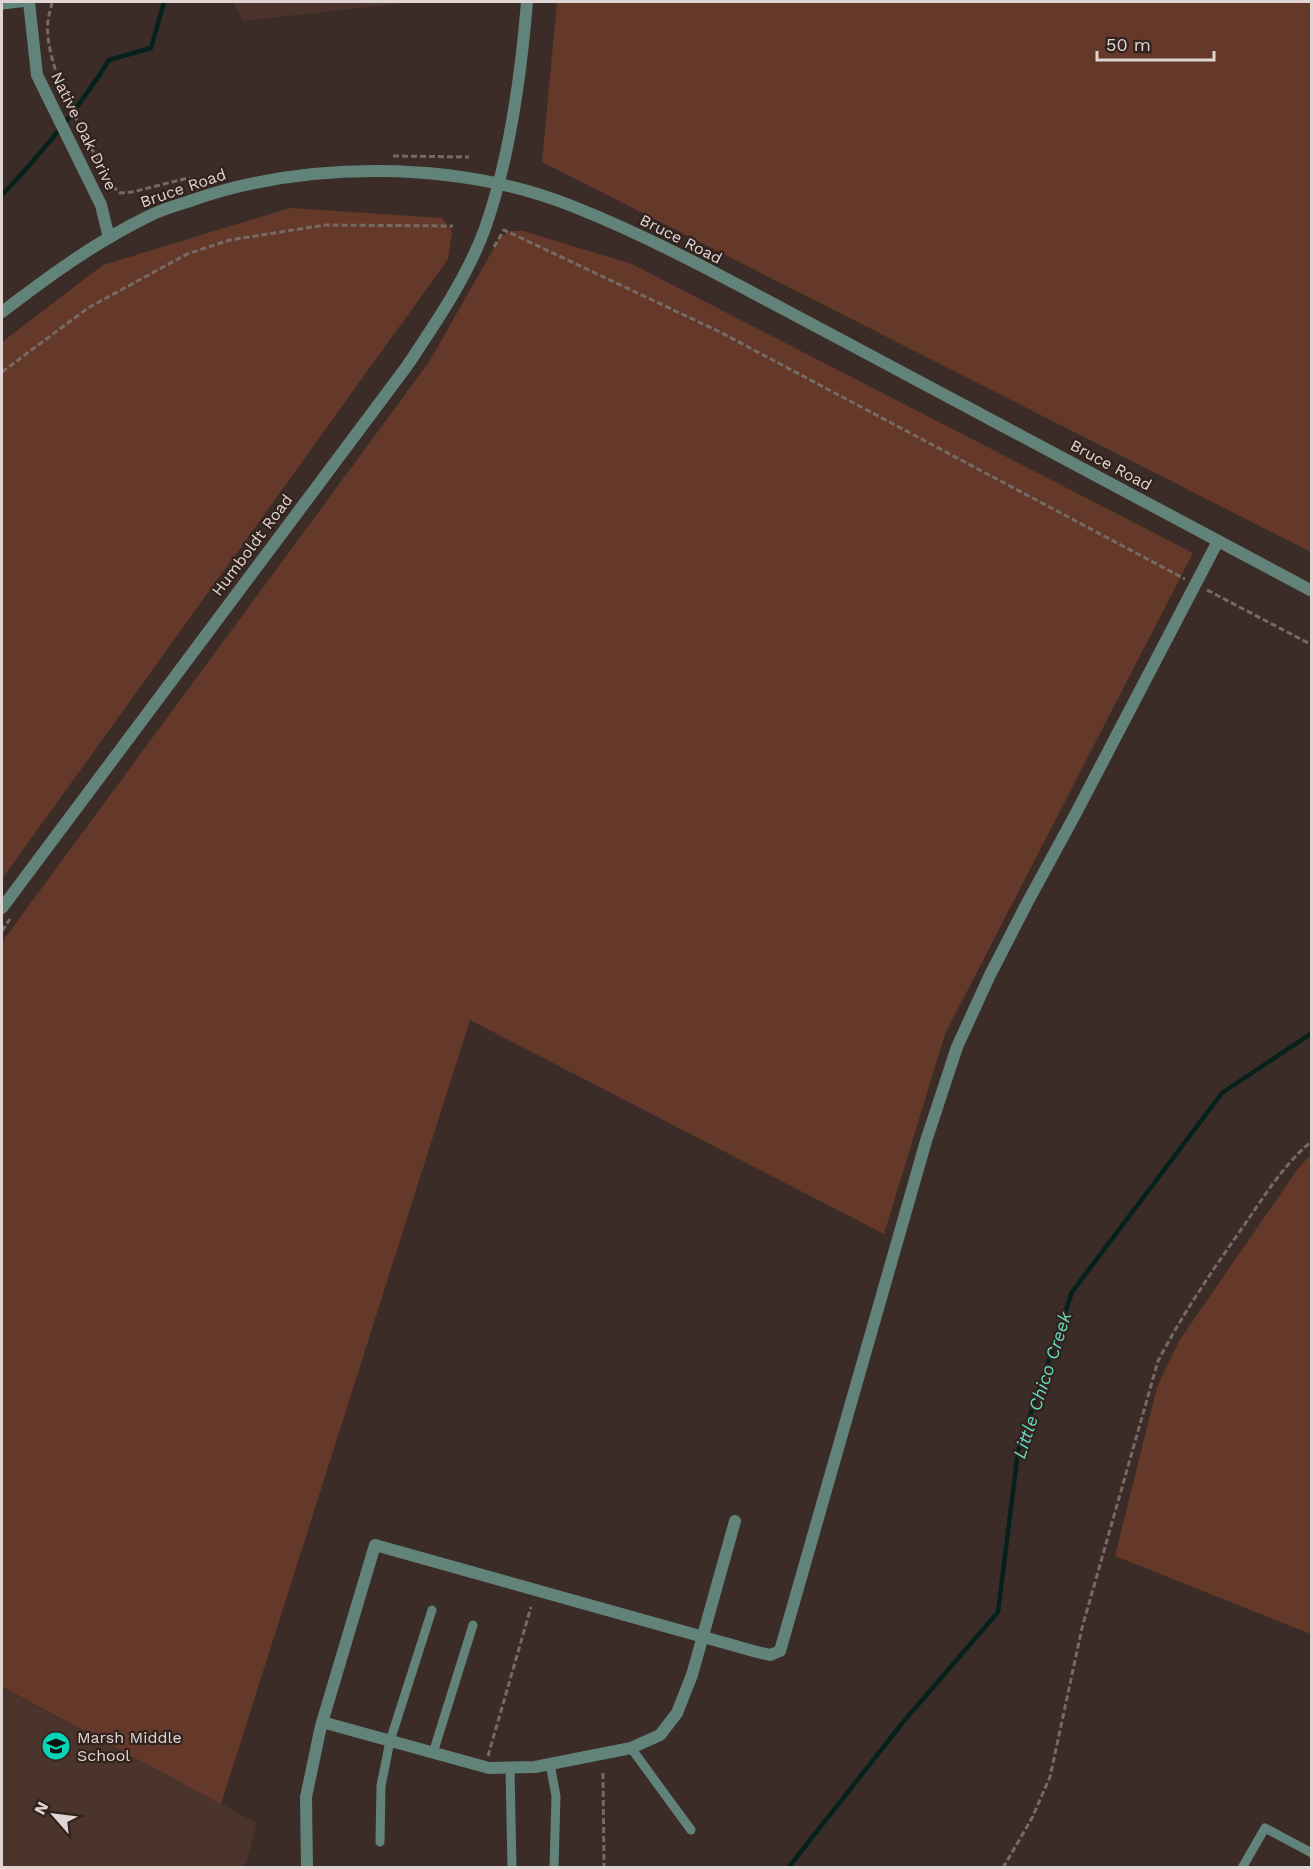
<svg xmlns="http://www.w3.org/2000/svg" width="1313" height="1869" font-family="'Work Sans',sans-serif">
<style>
.built{fill:#4a342c}
.green{fill:#65392a}
.lines{fill:none;stroke-linecap:round;stroke-linejoin:round}
.stream{stroke:#05211b;stroke-width:4.5}
.path{stroke:#776965;stroke-width:3;stroke-dasharray:6 3;stroke-linecap:butt}
.service{stroke:#62837a;stroke-width:9}
.minor{stroke:#62837a;stroke-width:12}
.tertiary{stroke:#62837a;stroke-width:12}
.labels{text-anchor:middle;dominant-baseline:central;stroke-width:4.5;stroke-linejoin:round;paint-order:stroke}
.street-label{font-size:16px;fill:#e0d5d2;stroke:#31221d}
.poi-label{font-size:16px;fill:#e0d5d2;stroke:#31221d;text-anchor:start}
.water-label{font-size:18px;font-style:italic;fill:#5edbc0;stroke:#31221d}
</style>
<rect width="100%" height="100%" fill="#3c2c27"/>
<path class="built" d="M233 2H414L243 21Z
M2 1688 257 1823 245 1867H2Z"/>
<path class="green" d="M557 2H1311V552L542 162Z
M290 208 442 218 452 232 448 259 2 879V342L103 265Z
M509 231H523L632 264 1193 553 945 1034 884 1234 470 1020 221 1804 2 1687V942L429 362 499 239Z
M1311 1154V1634L1115 1556 1157 1387 1179 1341 1297 1170Z"/>
<g class="lines">
<path class="stream" d="M2 195C41 154 79 108 109 60L151 48 164 2
M788 1868 904 1721 998 1612 1018 1451 1072 1292 1222 1093 1312 1033"/>
<path class="path" d="M52 2C51 8 49 14 48 21 45 44 58 80 67 101
M70 107 110 184 120 193 132 192 188 178 206 181
M393 156 469 157
M494 247 504 230 720 332 1185 579
M2 372 88 308 187 254 230 240 325 225 453 226
M1207 590 1312 645
M2 931 10 919
M488 1756 531 1607
M603 1773 604 1868
M1003 1868 1032 1818 1050 1777 1082 1628 1158 1361C1183 1313 1214 1268 1245 1224 1265 1195 1284 1164 1312 1141"/>
<path class="service" d="M2 5 28 2
M631 1748 691 1830
M433 1753 473 1625
M550 1764 556 1796 554 1868
M510 1768 512 1868
M380 1842 381 1786 390 1741 432 1610
M1242 1868 1265 1828 1312 1853"/>
<path class="minor" d="M29 2 37 75 101 205 109 238
M2 908 407 366C435 324 466 279 484 231 509 162 521 75 527 2
M322 1722 489 1768 535 1767 550 1764 631 1748 660 1735 677 1713 692 1675 735 1521
M307 1868 306 1797 321 1726 375 1545 757 1652 770 1655 780 1651 926 1141 957 1047 989 977 1026 905 1076 813 1218 541"/>
<path class="tertiary" d="M2 312C48 277 94 243 147 217 160 210 174 206 187 202 304 160 456 160 572 206 668 244 759 297 851 345 1005 426 1158 509 1312 591"/>
</g>
<defs>
<g id="school-disc" transform="scale(1.5)"><circle r="9.5" fill="#08d5b5" stroke="#31221d"/><path d="M0-5L7-2L0 1L-7-2ZM-4 1L0 2.5L4 1V4Q0 6-4 4Z" fill="#111"/></g>
</defs>
<g fill-rule="evenodd">
<use href="#school-disc" x="56" y="1746"/>
</g>
<g class="labels">
<g class="street-label">
<text transform="translate(84 131) rotate(64)">Native Oak Drive</text>
<text transform="translate(183 188) rotate(-19)">Bruce Road</text>
<text transform="translate(681 239) rotate(27)">Bruce Road</text>
<text transform="translate(1111 465) rotate(28)">Bruce Road</text>
<text transform="translate(252 545) rotate(-53)">Humboldt Road</text>
</g>
<g class="poi-label">
<text x="77" y="1737">Marsh Middle<tspan x="77" dy="18">School</tspan></text>
</g>
<g class="water-label">
<text transform="translate(1042 1385) rotate(-72)">Little Chico Creek</text>
</g>
</g>
<rect width="1313" height="1869" fill="none" stroke="#e0d5d2" stroke-width="6"/>
<g transform="translate(54 1815) rotate(298)" stroke="#31221d" stroke-width="4.5" paint-order="stroke">
<path d="M0-4.5L10 22L0 15L-10 22Z" fill="#e0d5d2"/>
<text y="-9" font-size="16" font-weight="bold" text-anchor="middle" fill="#e0d5d2">N</text>
</g>
<path d="M1097 51v9h117v-9" fill="none" stroke="#e0d5d2" stroke-width="3"/>
<text x="1106" y="51" font-size="18" fill="#e0d5d2" stroke="#31221d" stroke-width="4.5" paint-order="stroke">50 m</text>
</svg>
